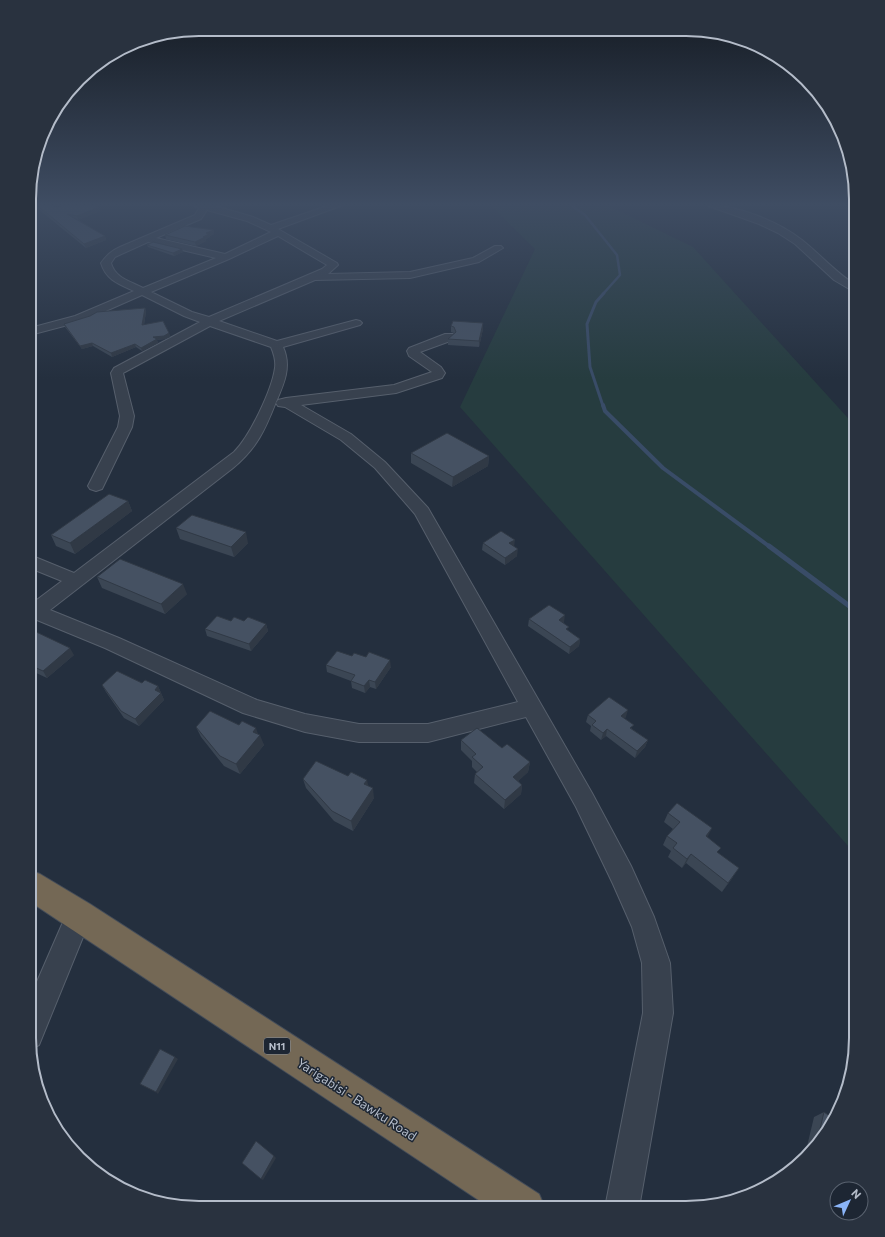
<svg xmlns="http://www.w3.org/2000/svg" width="885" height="1237" font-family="Commissioner,sans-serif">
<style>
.green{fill:#263c3f}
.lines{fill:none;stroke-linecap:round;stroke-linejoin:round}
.stream-far3{stroke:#394c67;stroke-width:2.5}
.stream-far2{stroke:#394c67;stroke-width:3}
.stream-far1{stroke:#394c67;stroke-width:4}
.stream{stroke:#394c67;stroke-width:5}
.minor-casing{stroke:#565f6c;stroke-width:2}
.highway-casing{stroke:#434c59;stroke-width:2}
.minor{fill:#38414e;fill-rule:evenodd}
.highway{fill:#746855;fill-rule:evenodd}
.wall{fill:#3b4654}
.shaded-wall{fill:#303945}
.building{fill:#455162;stroke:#303945}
.labels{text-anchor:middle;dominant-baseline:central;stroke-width:3;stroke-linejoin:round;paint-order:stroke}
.shield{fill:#1d2633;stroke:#878f9c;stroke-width:1}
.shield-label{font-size:10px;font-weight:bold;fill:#b4bcc9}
.near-street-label{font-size:13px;fill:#b4bcc9;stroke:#1d2633}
.rim{fill:none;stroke:#b4bcc9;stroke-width:2}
</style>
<rect width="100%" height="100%" fill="#242f3e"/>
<path class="green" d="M490 205H607L693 247 856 427V855L460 407 535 249Z"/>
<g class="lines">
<path class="stream-far3" d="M571 205 585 215 617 255 620 275 603 294"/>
<path class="stream-far2" d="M603 406 590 367 587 324 596 302 604 293"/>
<path class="stream-far1" d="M603 405 605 411 663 468 770 547"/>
<path class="stream" d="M769 546 856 611"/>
<g class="minor-casing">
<path id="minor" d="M193 205H212L253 217 271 225 330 205H343L278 229 337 263 338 265 328 274 410 272 473 258 495 246H501L503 248 479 262 410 278 315 280 219 321 277 341 356 320 360 321 362 323 360 325 283 347C292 366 284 384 276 402 265 430 257 448 233 468L50 610 119 638 257 700 305 714 359 724H428L518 702 415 514 375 468 341 440 285 407 278 406 276 403 278 400 286 398 394 385 432 372 409 356 407 351 409 348 445 334H453L455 337 453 340 420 352 441 367 445 373 442 378 396 393 301 405 351 434 385 462 428 508 592 793 631 866 654 917 670 963 673 1013 639 1208H605L643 1013 642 963 632 927 613 884 576 807 526 717 428 742H359L305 732 243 713 105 648 37 620 30 622V605L62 581 30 568V555L74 573 234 452C250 436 272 390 275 368 276 361 274 354 271 347L210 326 123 373 134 416 132 427 102 489 96 491 90 489 88 486 118 427 120 416 111 373 114 368 200 322 184 316 142 295 83 321 30 335V328L75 316 134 291C119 284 106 280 101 263 107 255 111 251 120 247L195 215 199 208ZM207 210 247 221 271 232 225 254 156 238 201 219ZM278 236 327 265 322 269 209 317 192 312 151 292 229 259ZM148 242 216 258 143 288C130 281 115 278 111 263L115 257Z
M706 205C737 205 778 221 802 240 821 255 836 273 856 285V293L834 280 795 244 778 233 759 224Z
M79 902 88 906 92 915 39 1045 31 1049 29 1039V1000L70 906Z"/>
</g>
<g class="highway-casing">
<path id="highway" d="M29 870 40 874 90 904 539 1194 545 1208 489 1207 29 901Z"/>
</g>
<use href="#minor" class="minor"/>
<use href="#highway" class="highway"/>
</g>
<path class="wall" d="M36 205H53L57 208 100 211 78 220 77 219 105 236 106 240 86 248 37 208Z
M214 230V234L210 236V237L206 239V241L196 246 166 239 165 235Z
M147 245 182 249 183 252 174 256 148 247Z
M145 308 146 312 144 325 169 333 170 337 165 339 157 340 158 343 142 351 136 347 112 357 93 346 82 349 65 327 64 324Z
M451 326 483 329 479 347 448 345V339L454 333 451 332Z
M411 453 489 456 488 466 452 487 411 463Z
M128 501 132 511 75 554 56 546 51 535Z
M176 528 248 543 234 557 180 539Z
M483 543 517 556 505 565 482 550Z
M97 577 187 594 165 614 102 588Z
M529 619 564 622 563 623 568 631 580 639 579 646 569 654 528 626Z
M231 621H244L266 624 268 631 251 651 207 636 205 629Z
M74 655 47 678 34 672 30 665Z
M352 656 391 667 376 689 370 687 365 693 352 688 351 681 327 672 326 665Z
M142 683 158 686 164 700 139 726 124 718 106 692 102 685Z
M588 715 626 717 624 718 632 729 648 740 645 747 635 758 606 736 601 740 590 731 591 726 586 722Z
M196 727 258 734 264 745 240 774 224 766 201 737Z
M461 740 502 748 530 762 528 772 518 781 522 785 521 794 504 809 474 783 475 774 477 772 472 767V761L461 750Z
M303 779 368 786 374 798 353 831 334 821 306 788Z
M668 813 707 838 718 853 733 877 722 892 686 863 682 868 668 857 671 851 663 845 667 836 673 829 664 822Z
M824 1112 827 1133 804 1159 814 1117Z"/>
<path class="shaded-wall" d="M99 207 100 211 78 220 77 216Z
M214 230V234L210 236V237L206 239V241L196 246 195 242 203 237 206 233Z
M105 236 106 240 86 248 84 244Z
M182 249 183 252 174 256 173 253Z
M145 308 146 312 143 329 142 325Z
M483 323V329L479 347V341Z
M169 333 170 337 165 339 157 340 158 343 142 351 141 348 153 337Z
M92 343 93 346 82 349 80 346Z
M135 344 136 347 112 357 111 353Z
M489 456 488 466 452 487 453 477Z
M128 501 132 511 75 554 70 543Z
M246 532 248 543 234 557 231 547Z
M515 540 514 547 509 543Z
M518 549 517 556 505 565V558Z
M183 584 187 594 165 614 161 604Z
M30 586 35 596 30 600Z
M565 615 564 622 558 627 559 620Z
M266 624 268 631 251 651 249 644Z
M580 639 579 646 569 654 570 647Z
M70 648 74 655 47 678 43 671Z
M390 660 391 667 376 689 375 682Z
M369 680 370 687 365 693 364 686Z
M158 686 164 700 139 726 135 719 155 690Z
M628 710 626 717 619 723 621 716Z
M256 728 259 737 260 735 264 745 240 774 236 764 253 732Z
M607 729 606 736 601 740 603 733Z
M648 740 645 747 635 758 637 751Z
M530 762 528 772 512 787 513 777Z
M367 780 369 789 364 784Z
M522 785 521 794 504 809 505 800Z
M373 788 374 798 353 831 351 821Z
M712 828 707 838 706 836Z
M691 854 686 863 682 868 687 859Z
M739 868 733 877 722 892 728 883Z
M175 1057 178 1059 158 1094 156 1092Z
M274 1156 276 1158 263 1180 261 1179Z"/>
<path class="building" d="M37 205H53L57 208 63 205H92L99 207 77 216 67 214 105 236 84 244Z
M185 226 214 230 206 233 209 234 203 237H205L195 242 165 235Z
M153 242 182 249 173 253 147 245Z
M145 308 142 325 163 321 169 333 164 336 153 337 157 339 141 348 135 344 111 353 92 343 80 346 64 324 90 316 97 312Z
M453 321 483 323 479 341 448 339 456 332 454 327 451 326Z
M447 433 489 456 453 477 411 453Z
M109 494 128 501 70 543 51 535Z
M192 515 246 532 231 547 176 528Z
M501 531 515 540 509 543 518 549 505 558 483 543Z
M120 559 183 584 161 604 97 577Z
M549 605 565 615 559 620 569 627 566 629 580 639 570 647 529 619Z
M217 616 231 621 234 617 244 621 248 617 266 624 249 644 205 629Z
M30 629 70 648 43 671 30 665Z
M337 651 352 656 354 653 366 657 369 652 390 660 375 682 369 680 364 686 351 681 355 675 326 665Z
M117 671 142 683 145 680 158 686 155 690 161 693 135 719 121 711 102 685Z
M609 697 628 710 621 716 634 725 630 728 648 740 637 751 607 729 603 733 592 725 596 721 588 715Z
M210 711 239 725 242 721 256 728 253 732 260 735 236 764 220 756 196 727Z
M477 728 502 748 507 744 530 762 513 777 522 785 505 800 475 774 483 767 472 757 476 754 461 740Z
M316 761 348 776 351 772 367 780 364 784 373 788 351 821 332 811 303 779Z
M677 803 712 828 706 836 721 848 717 852 739 868 728 883 691 854 687 859 673 848 677 843 667 836 680 822 668 813Z
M160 1049 175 1057 156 1092 140 1084Z
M824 1112 834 1119 827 1133 816 1146Z
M256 1141 274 1156 261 1179 242 1163Z"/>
<linearGradient id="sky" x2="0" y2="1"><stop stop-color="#141a22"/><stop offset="0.54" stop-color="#3f4d63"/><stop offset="1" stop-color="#3f4d63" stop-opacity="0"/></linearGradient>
<rect width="885" height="379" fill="url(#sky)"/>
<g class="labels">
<rect class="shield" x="264" y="1038" width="26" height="16" rx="3"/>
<g class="shield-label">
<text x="277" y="1046">N11</text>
</g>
<g class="near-street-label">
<text transform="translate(357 1099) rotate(33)">Yarigabisi - Bawku Road</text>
</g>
</g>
<path d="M0 0H885V1237H0ZM199 36H686A163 163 0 0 1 849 199V1038A163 163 0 0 1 686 1201H199A163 163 0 0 1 36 1038V199A163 163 0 0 1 199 36Z" fill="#29323f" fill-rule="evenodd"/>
<path class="rim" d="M199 36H686A163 163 0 0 1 849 199V1038A163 163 0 0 1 686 1201H199A163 163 0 0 1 36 1038V199A163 163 0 0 1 199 36Z"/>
<g transform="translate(849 1201) rotate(46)"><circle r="19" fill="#1d2633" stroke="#59626f"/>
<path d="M0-3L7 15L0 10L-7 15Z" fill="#8ab4f8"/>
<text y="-6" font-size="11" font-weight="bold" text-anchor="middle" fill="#b4bcc9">N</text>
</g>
</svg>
